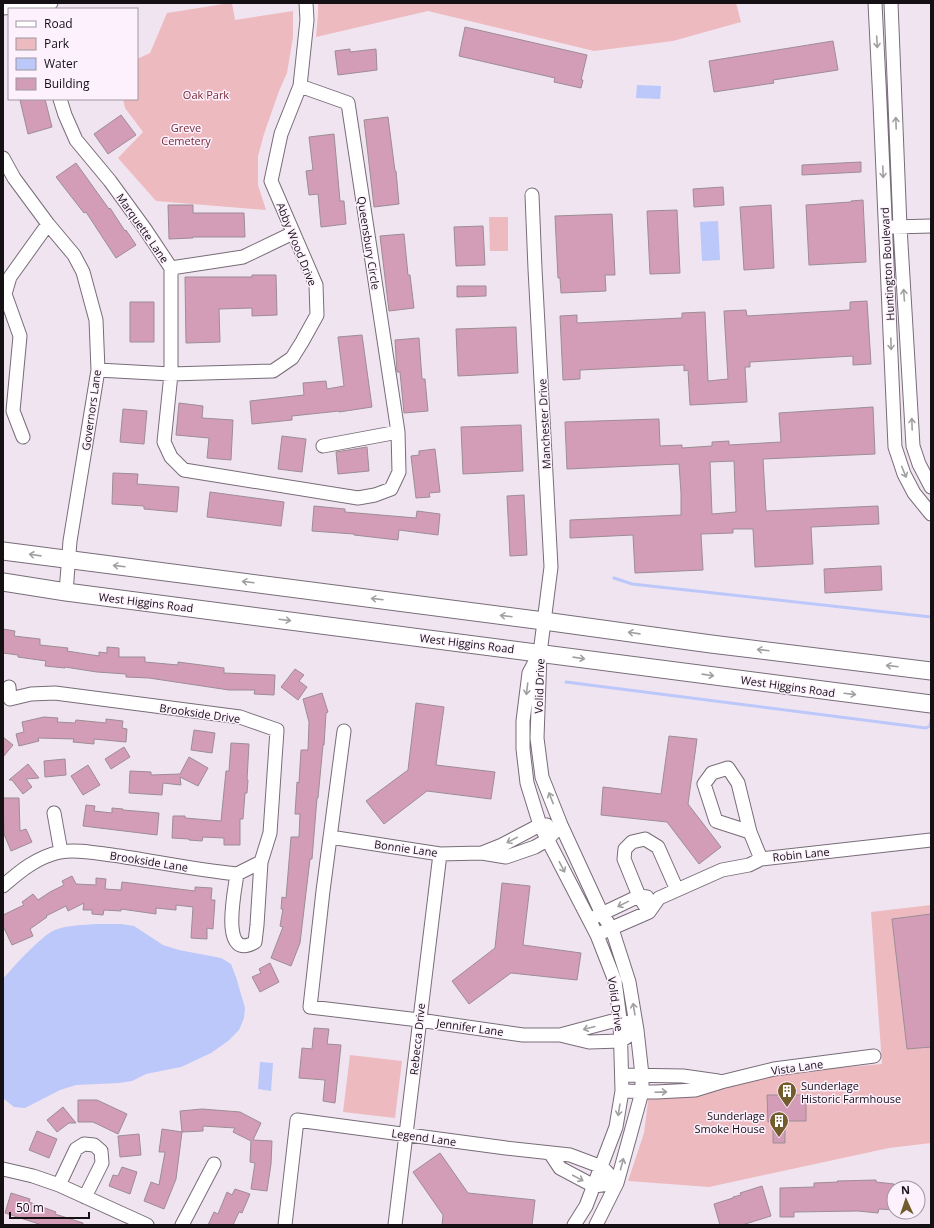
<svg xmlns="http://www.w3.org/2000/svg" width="934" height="1228" font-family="'Open Sans',sans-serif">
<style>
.green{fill:#edbbbf}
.water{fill:#bcc7fa}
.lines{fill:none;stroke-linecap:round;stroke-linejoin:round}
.stream{stroke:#bcc7fa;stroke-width:3}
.building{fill:#d39db7;stroke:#9d8d94;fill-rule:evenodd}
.minor-casing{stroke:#776d78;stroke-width:15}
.major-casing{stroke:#776d78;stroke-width:19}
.minor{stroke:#fff;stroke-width:13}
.major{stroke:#fff;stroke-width:17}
.oneway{stroke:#a19fa1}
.labels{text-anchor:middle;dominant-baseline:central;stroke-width:3;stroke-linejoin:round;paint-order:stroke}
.park-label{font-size:11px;fill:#752c38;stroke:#fdf1fe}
.street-label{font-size:11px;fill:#141014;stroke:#fdf1fe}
.poi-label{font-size:11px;fill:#141014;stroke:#fdf1fe;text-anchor:start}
</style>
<rect width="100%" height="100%" fill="#f0e4f0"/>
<path class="green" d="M230 3H232L235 20 293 11V37L287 73 279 91 264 134 258 156V185L266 210 156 201 118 158 143 132 125 108 123 99H137V59L150 53 167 13Z
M318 3H736L741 22 673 41 594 51 428 11 316 37 318 14Z
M489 217H508V251H490Z
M931 905V1143L889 1148 709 1187 628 1181 644 1133 650 1085 882 1064 871 912Z
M350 1055 402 1061 395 1118 343 1112Z"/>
<path class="water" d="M637 85 661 86 660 99 636 98Z
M718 221 720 260 702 261 700 222Z
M98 924H121L134 926 163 945 179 950 221 958 231 964 236 977 245 1008 244 1018 239 1030 228 1041 211 1053 181 1067 146 1074 132 1081 119 1083 76 1085 60 1090 25 1108 14 1107 4 1099 3 1097V979C13 967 42 935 55 930 68 925 83 925 98 924Z
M260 1062 273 1063 271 1091 258 1089Z"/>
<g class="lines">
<path class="stream" d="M614 578 632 584 931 617
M566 682 926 728 930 726 931 720"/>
</g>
<path class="building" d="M465 27 587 55 581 80H583L581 88 554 82 555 78 459 56Z
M833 41 838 70 773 80 774 83 714 92 709 61Z
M350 49V52L376 49 377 70 338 75 335 51Z
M24 99H45L52 127 28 134 20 100Z
M121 115 136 135 108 154 94 134Z
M388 117 395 171H396L399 204 374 207 364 120Z
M334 134 340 201H344L346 224 321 227 318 194 309 195 306 171 313 170 309 137Z
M861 162V172L802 175V165Z
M76 163 109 209 110 208 125 231 126 230 136 245 116 258 86 212 84 213 56 177Z
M723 187 724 205 694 207 693 189Z
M863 200 866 262 809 265 806 205 851 202V201Z
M168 205H193V213H244L245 237H193V238L169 239Z
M771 205 774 268 744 270 740 207Z
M677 210 680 273 650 274 647 211Z
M612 214 615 275H605L606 291 561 293 560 278H558L555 216Z
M483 226 485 265 456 266 454 227Z
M404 234 408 275H410L414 308 389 311 380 236Z
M252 275H276L277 315 252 316V308L219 309 220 342 186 343 185 277H252Z
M457 286H486V296L457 297Z
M867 301 871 364 853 365V356L750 362V367H745L747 402 690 405 688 370 684 371V365L580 370V379L563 380 560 316 577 315V323L682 318V313L705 312 708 381 728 379 724 311 746 310 747 316 850 310V302Z
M130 302H154V342H130Z
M516 327 518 373 458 376 456 329Z
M362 335 372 407 339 412V411L292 416V420L252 424 250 401 304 395 303 383 326 381 327 389 344 386 338 337Z
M419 338 422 379H425L428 411 404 413 400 372H397L395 340Z
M179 403 203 406 202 418 233 420 231 460 207 458 209 438 176 435Z
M873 407 875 454 763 459 766 511 878 506 879 524 811 527 813 564 755 567 753 529H733V533L701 534 703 570 635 573 633 535 570 538V520L681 515V493L679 464 567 469 565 422 659 419 660 446 682 445V448L712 446V442L729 441V445L781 442 779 413ZM734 461 736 512 712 514 710 462Z
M123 409 147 411 144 444 120 442Z
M521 425 523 471 463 474 461 427Z
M282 436 306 439 302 472 278 469Z
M367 447 369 471 338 474 336 452Z
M435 449 440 492 429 493 430 497 416 498 411 456 419 455V451Z
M113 473 138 474 137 484 179 487 177 512 144 509V506L112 504Z
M210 492 284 502 281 526 207 517Z
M524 495 527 555 510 556 507 496Z
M314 506 345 509V512L416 518 417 511 440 514 438 535 399 530 398 540 354 535V534L312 531Z
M881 566 882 590 825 593 824 569Z
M3 629 15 631 14 636 40 639V645L68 648 67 651 99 656V652L107 653V647L119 648V657H145V662L178 665V662L224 668V673L275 675 274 695 254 694 255 690H229L149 678 126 677V674L97 672 65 667V668L45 666 46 661 18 657V655L3 653Z
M295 669 304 675 299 681 307 687 298 700 281 687Z
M322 693 328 712 326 713 324 745H323L318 798H317L312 859H310L300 943 291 966 271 958 283 927 280 926 283 909H281L282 897 286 898 291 837H299L300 814H295L297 782 299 783 301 750H308L309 722 303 699Z
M416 703 444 707 436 765 495 772 491 799 427 791 384 824 366 801 408 770Z
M44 717 58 718 57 722 75 723 76 720 106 723V719L123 721 122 728 127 729 126 742 94 739V744L73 742 74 739 38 738 39 741 19 746 16 734 24 732 22 722Z
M194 730 215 733 212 753 191 750Z
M669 736 697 739 688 804 721 847 699 864 667 822 601 815 603 787 661 794Z
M3 737 13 745 3 757Z
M231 743 249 744 247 780H248L247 793H245L243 819H240V845H224V838L203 837 202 841 189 840V839L172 838 173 816H185V818L221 821 226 771H229Z
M124 747 130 757 111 769 105 759Z
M189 757 208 768 198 786 180 777 181 785 163 783 162 795 129 793 130 771 151 772V775L180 774Z
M65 759 66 775 45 777 44 761Z
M28 764 39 778 26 779 32 787 23 794 12 780H9Z
M88 765 100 785 83 795 71 776Z
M3 798H19L20 831 26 829 32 842 11 851 4 834Z
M86 805 95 806 94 811 112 813V808L123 809V810L159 813 157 835 83 826Z
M72 876 76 884 96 885V878L106 879 105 889 121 890 122 882 195 891V887L212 888 211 900H215L213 929 207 928V939L191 938 193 907 176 905V910L156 908V914L121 909V911L104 910 103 915 92 914V910H83L84 903 68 911 66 906 46 916 47 917 30 929 33 936 12 945 3 926V915L24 905 22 902 33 894 38 900 50 892 64 885 62 881Z
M502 883 530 886 523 945 581 953 577 980 511 973 469 1004 452 981 495 948Z
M931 914V1047L907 1049 892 919Z
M270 963 279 982 260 992 252 977 261 973 259 969Z
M314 1028 329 1029 327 1044 341 1045 335 1103 323 1101 325 1080 299 1078 302 1048 312 1049Z
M767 1095H806V1121H785V1143H773V1121L768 1122Z
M78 1100H97L127 1114 118 1134 93 1122H78Z
M63 1107 76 1123H69L57 1132 47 1120Z
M202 1109 240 1112 261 1123 253 1140 272 1141 271 1164 267 1191 251 1189 255 1163 250 1162 251 1141 233 1132 235 1128 203 1126V1131L182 1132 176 1179 164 1209 144 1201 151 1182 159 1185 165 1152H159L162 1129 182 1132 180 1111Z
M37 1131 57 1139 49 1158 29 1150Z
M139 1134 141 1155 120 1157 118 1136Z
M440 1153 468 1193 535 1200 532 1225H442L443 1215 413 1172Z
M122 1167 137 1172 130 1194 109 1186 113 1175 118 1176Z
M876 1180V1182L894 1184V1210L879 1209 878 1213 858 1211 794 1212V1217H780V1188L814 1187V1183L838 1182 837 1181Z
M762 1186 771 1216 742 1225H720L714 1204 733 1198V1197L741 1195 740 1193Z
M235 1189 250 1194 242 1213 239 1212 233 1225H208L214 1212 218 1214 227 1192 232 1195Z
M11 1193 30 1199 29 1202 56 1212 55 1214 83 1223V1225H42L5 1213Z"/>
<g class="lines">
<g class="minor-casing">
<path id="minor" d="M875 3 880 103 895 447 904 474 914 493 931 514
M891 3 900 227 913 446 919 464 931 487
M3 8 51 3
M60 99 65 115 76 140 110 181 145 229 171 268V374L164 442 171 457 184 470 358 498 375 495 391 489 399 472 398 432 348 103 300 86
M3 158 14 178 48 224 74 255 83 272 96 320 98 370 70 541 66 592
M532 195 535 269 551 567 540 653 537 738 542 777 561 825 602 914 612 929 629 982 637 1030 642 1075V1092L617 1183 596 1225
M893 227 931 226
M171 268 243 257 293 233
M98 370 171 374 273 371 292 358 302 342 317 315 316 285 271 181 281 134 300 86 307 20 306 3
M23 437 13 411 20 336 5 294 10 277 48 224
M323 446 398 432
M538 656 529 673 523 721V749L527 783 540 825 597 935 615 981 620 1019 622 1091 616 1127 586 1206 574 1225
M9 687 10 699 31 694 55 693 240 717 277 730 270 833 261 862 237 874
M344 731 323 891 310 1007 419 1020 523 1035H560L620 1019 637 1030 621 1041 589 1042 560 1035
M54 813 61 852
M750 832 716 821 704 784 712 773 728 768 738 783 750 832 761 859
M330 837 440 854 482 853 506 857 535 847 547 840 561 825
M482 853 502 845 540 825H547
M237 874C235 889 219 963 255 942L257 925 261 862
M3 886C20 871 37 857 60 852 77 849 96 853 112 855 154 861 195 870 237 874
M649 912 639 896 624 859 625 849 632 842 645 839 658 847 677 890
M595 917 639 896 647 897
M603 932 649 912 659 898 722 870 749 865 761 859 931 840
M622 1075 683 1076 718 1081
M622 1091 656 1092 695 1090 721 1082 774 1069 874 1056
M550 1153 560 1168 594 1186 617 1183
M3 1169 33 1176 59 1185 147 1225
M59 1185 76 1149 84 1144 94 1145 101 1151 102 1163 85 1197
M182 1225 214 1164
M285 1225 297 1120 506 1148 570 1155 602 1167 617 1183
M395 1225 440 854"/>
</g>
<g class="major-casing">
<path id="major" d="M3 551 544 621 711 644 931 671
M3 582 66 592 931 704"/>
</g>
<use href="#minor" class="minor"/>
<use href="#major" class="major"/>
</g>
<defs><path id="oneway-shaft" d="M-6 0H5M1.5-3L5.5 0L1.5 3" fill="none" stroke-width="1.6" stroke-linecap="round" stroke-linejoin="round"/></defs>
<g class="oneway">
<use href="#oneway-shaft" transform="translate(877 42) rotate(87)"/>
<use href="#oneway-shaft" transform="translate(896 123) rotate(-92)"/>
<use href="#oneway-shaft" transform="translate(883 172) rotate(88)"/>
<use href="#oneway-shaft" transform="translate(904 295) rotate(-94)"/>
<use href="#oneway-shaft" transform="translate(891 344) rotate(88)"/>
<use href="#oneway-shaft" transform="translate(912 424) rotate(-92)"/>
<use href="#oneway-shaft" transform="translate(904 472) rotate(68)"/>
<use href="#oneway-shaft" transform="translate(35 555) rotate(-172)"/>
<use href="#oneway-shaft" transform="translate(119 566) rotate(-173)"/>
<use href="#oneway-shaft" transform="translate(248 582) rotate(-173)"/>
<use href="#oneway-shaft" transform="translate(377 599) rotate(-173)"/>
<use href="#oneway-shaft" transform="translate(506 616) rotate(-173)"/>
<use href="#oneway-shaft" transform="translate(285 620) rotate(7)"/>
<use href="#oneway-shaft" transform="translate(634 633) rotate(-172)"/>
<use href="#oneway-shaft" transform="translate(763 650) rotate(-173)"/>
<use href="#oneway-shaft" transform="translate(579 658) rotate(8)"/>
<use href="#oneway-shaft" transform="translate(892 666) rotate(-173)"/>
<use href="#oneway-shaft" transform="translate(708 675) rotate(8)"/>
<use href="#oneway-shaft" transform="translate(527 689) rotate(97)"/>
<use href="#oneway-shaft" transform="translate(850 694) rotate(7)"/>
<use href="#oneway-shaft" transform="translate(551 798) rotate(-111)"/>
<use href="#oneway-shaft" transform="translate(512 840) rotate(153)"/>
<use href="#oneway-shaft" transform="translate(562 867) rotate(63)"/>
<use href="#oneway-shaft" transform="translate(623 904) rotate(154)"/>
<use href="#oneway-shaft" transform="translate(634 1009) rotate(-99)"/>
<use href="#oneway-shaft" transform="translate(589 1028) rotate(165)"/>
<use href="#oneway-shaft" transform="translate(661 1092) rotate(-2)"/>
<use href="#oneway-shaft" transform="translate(619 1110) rotate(99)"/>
<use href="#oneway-shaft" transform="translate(622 1164) rotate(-75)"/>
<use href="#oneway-shaft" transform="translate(578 1178) rotate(28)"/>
</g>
<defs>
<g id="building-pin" transform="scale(1)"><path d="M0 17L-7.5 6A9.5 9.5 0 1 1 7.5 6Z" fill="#725c2c" stroke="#fdf1fe"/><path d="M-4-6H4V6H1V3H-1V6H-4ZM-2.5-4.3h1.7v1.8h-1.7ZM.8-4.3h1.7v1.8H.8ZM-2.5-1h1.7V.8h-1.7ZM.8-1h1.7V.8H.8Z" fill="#fff"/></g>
</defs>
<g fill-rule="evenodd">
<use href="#building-pin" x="787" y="1091"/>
<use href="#building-pin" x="779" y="1121"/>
</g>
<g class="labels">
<g class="park-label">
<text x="206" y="94">Oak Park</text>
<text x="186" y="127">Greve<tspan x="186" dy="13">Cemetery</tspan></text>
</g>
<g class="street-label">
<text transform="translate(143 228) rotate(55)">Marquette Lane</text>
<text transform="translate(369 243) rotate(81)">Queensbury Circle</text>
<text transform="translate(297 244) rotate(68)">Abby Wood Drive</text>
<text transform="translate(887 264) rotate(-93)">Huntington Boulevard</text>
<text transform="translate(91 410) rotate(-82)">Governors Lane</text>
<text transform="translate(544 424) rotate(-93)">Manchester Drive</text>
<text transform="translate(146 602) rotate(7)">West Higgins Road</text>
<text transform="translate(467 643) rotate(7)">West Higgins Road</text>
<text transform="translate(539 686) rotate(-88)">Volid Drive</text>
<text transform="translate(788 686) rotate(8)">West Higgins Road</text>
<text transform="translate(200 713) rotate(8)">Brookside Drive</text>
<text transform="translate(406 848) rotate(8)">Bonnie Lane</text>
<text transform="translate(801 854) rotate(-6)">Robin Lane</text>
<text transform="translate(149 861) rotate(9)">Brookside Lane</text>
<text transform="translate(616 1004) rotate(82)">Volid Drive</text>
<text transform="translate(470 1027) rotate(8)">Jennifer Lane</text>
<text transform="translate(417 1039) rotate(-84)">Rebecca Drive</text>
<text transform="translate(797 1067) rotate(-8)">Vista Lane</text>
<text transform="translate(424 1137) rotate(8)">Legend Lane</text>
</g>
<g class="poi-label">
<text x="801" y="1085">Sunderlage<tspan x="801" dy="13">Historic Farmhouse</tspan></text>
<text x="765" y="1115" text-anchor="end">Sunderlage<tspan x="765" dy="13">Smoke House</tspan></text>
</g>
</g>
<rect width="934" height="1228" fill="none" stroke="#141014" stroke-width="8"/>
<rect x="8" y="8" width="130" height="92" fill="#fdf1fe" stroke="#a097a0"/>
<rect x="16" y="21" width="20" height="6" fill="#ffffff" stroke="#a097a0"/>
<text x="44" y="28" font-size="12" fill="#141014">Road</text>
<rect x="16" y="38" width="20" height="12" fill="#edbbbf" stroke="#a097a0"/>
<text x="44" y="48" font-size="12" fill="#141014">Park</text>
<rect x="16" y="58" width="20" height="12" fill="#bcc7fa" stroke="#a097a0"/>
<text x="44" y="68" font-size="12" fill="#141014">Water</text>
<rect x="16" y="78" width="20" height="12" fill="#d39db7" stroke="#a097a0"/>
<text x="44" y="88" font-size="12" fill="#141014">Building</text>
<g transform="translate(906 1200) rotate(357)"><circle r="19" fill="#fdf1fe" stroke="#a097a0"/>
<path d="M0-3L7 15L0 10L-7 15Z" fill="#725c2c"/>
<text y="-6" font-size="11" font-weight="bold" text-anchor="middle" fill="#141014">N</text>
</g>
<path d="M10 1212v6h79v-6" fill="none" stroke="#141014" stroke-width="2"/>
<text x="16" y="1212" font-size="12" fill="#141014" stroke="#fdf1fe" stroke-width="3" paint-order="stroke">50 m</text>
</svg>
